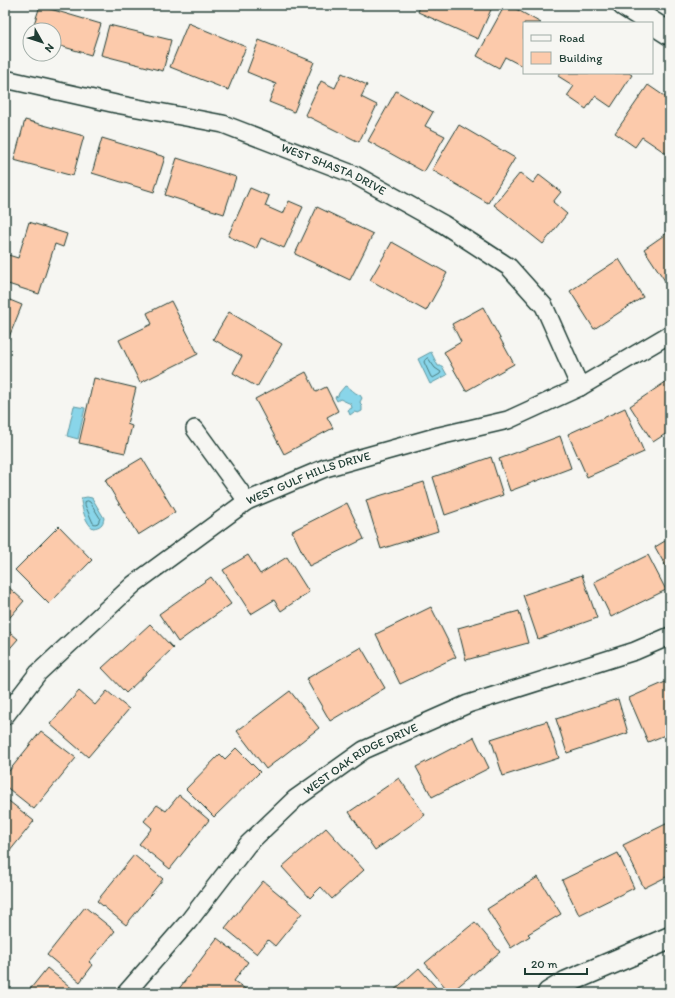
<svg xmlns="http://www.w3.org/2000/svg" width="675" height="998" font-family="Itim,sans-serif">
<style>
.water{fill:#89d5e9;stroke:#5f98a1}
.lines{fill:none;stroke-linecap:round;stroke-linejoin:round}
.shore{stroke:#497a7c;stroke-width:1}
.building{fill:#fccaab;stroke:#1f3d34}
.street-casing{stroke:#1f3d34;stroke-width:20}
.secondary-casing{stroke:#1f3d34;stroke-width:25}
.street{stroke:#f6f6f2;stroke-width:17}
.secondary{stroke:#f6f6f2;stroke-width:22}
.labels{text-anchor:middle;dominant-baseline:central;stroke-width:3;stroke-linejoin:round;paint-order:stroke}
.street-label{font-size:12px;fill:#1f3d34;stroke:#f6f6f2}
</style>
<rect width="100%" height="100%" fill="#f6f6f2"/>
<filter id="ink" filterUnits="userSpaceOnUse"><feTurbulence type="fractalNoise" baseFrequency=".025" numOctaves="2"/><feDisplacementMap in="SourceGraphic" scale="8" xChannelSelector="R" yChannelSelector="G"/><feConvolveMatrix kernelMatrix="1 2 1 2 8 2 1 2 1" color-interpolation-filters="sRGB"/></filter>
<g filter="url(#ink)">
<path class="water" d="M431 352 438 366H442L447 375 430 384 418 359Z
M345 386C352 388 353 393 360 395L362 398 360 402 362 407V411L358 413 354 412 350 415 348 410 352 408 351 404 340 399 337 401 335 397 338 396 339 393Z
M74 406 85 408 78 439 67 436Z
M87 497 92 498 104 518C103 525 100 527 93 528 86 524 82 509 81 501L82 498Z"/>
<g class="lines">
<path class="shore" d="M428 358 435 368 441 372 440 374 433 378 431 377 424 362 425 360Z
M88 501 90 502 100 518 98 523 95 524 93 523 85 505V502Z"/>
</g>
<path class="building" d="M421 5H493L478 39 418 12Z
M505 5H509L541 23H524V67L505 57 499 68 477 56Z
M40 6 101 24 91 55 54 44V30H32Z
M188 23 246 47 228 90 170 67Z
M109 25 171 40 163 71 101 55Z
M259 40 314 62 294 112 269 102 276 84 247 72Z
M342 73 367 85 361 97 377 105 359 142 305 115 321 81 335 88Z
M560 73H629L632 75 611 107 595 96 586 109 567 96 574 86 558 76Z
M648 85 670 100V156L642 137 635 147 615 133Z
M396 91 433 112 425 126 445 136 424 172 368 141Z
M25 120 84 136 73 176 14 160Z
M459 125 515 158 488 203 432 170Z
M102 138 165 157 154 192 92 173Z
M177 158 236 177 224 214 165 195Z
M520 173 533 183 539 175 561 192 553 202 567 214 543 244 494 205Z
M250 188 269 196 265 206 283 214 289 201 303 207 284 248 261 238 256 249 228 236Z
M317 207 373 234 350 280 295 254Z
M29 222 67 234 63 247 55 244 39 294 5 283V254L18 258Z
M670 231V286L669 287 644 249Z
M392 242 447 273 426 311 370 280Z
M619 259 643 297 594 329 570 291Z
M5 298 22 305 5 347Z
M171 301 198 354 140 383 119 340 152 324 147 313Z
M483 307 514 364 466 391 444 352 461 342 452 324Z
M229 312 282 344 257 387 233 373 242 356 213 339Z
M306 372 316 392 326 387 338 411 327 417 333 428 284 454 255 399Z
M94 378 136 388 127 424 132 426 125 453 79 443Z
M670 379V431L653 442 630 406Z
M625 408 644 452 587 477 568 434Z
M560 436 571 468 510 491 499 459Z
M491 457 503 495 445 515 433 477Z
M142 458 175 512 138 535 105 480Z
M424 482 438 531 381 549 366 500Z
M347 503 364 539 309 566 292 531Z
M59 526 92 560 49 604 15 570Z
M670 538V574L655 547Z
M248 555 260 574 287 557 309 592 281 611 274 600 251 614 223 570Z
M648 555 666 590 611 617 594 582Z
M582 575 597 618 538 639 523 595Z
M211 577 231 604 178 642 159 614Z
M5 584 24 601 5 623Z
M431 607 456 657 400 684 376 634Z
M519 611 528 643 466 660 458 628Z
M150 624 173 648 126 693 102 668Z
M5 628 18 639 5 654Z
M361 647 385 688 330 721 306 679Z
M670 680V733L648 742 629 698Z
M79 691 95 705 107 691 129 709 88 757 50 724Z
M290 691 319 728 266 769 237 731Z
M618 699 628 733 567 753 556 719Z
M547 721 559 758 503 776 491 739Z
M41 731 76 758 34 809 5 786V776Z
M474 737 489 768 432 797 416 767Z
M236 748 260 772 214 817 186 789 220 754 225 759Z
M399 778 425 815 375 850 349 812Z
M179 795 209 820 170 869 139 844 152 828 144 821 157 805 166 811Z
M5 798 34 821 5 857Z
M670 822V875L644 888 623 845Z
M326 828 364 870 332 899 321 887 310 898 282 867Z
M618 853 634 888 579 915 562 880Z
M134 855 163 879 126 925 97 901Z
M538 877 561 914 528 934 530 936 511 948 487 909Z
M263 881 302 913 275 946 268 940 257 954 225 928Z
M85 907 115 931 89 962 93 965 80 982 47 955Z
M475 922 500 952 450 993 425 963Z
M217 938 248 962 234 981 247 990 245 993H182L178 990Z
M47 968 74 990 72 993H27Z
M419 968 441 993H391Z"/>
<g class="lines">
<g class="street-casing">
<g id="street">
<path id="s1" d="M5 79 116 104 223 124 355 175 443 224 509 267 544 306 580 387"/>
<path d="M195 429 247 501"/>
<path id="s2" d="M5 716 38 673 134 584 247 501 325 468 439 436 508 420 580 387 670 334"/>
<path id="s3" d="M126 993 188 922 248 844 295 799 364 750 468 704 635 651 670 636"/>
</g>
</g>
<g class="secondary-casing">
<path id="secondary" d="M624 5 670 34
M549 993 567 982 670 938"/>
</g>
<use href="#street" class="street"/>
<use href="#secondary" class="secondary"/>
</g>
</g>
<g class="labels">
<g class="street-label">
<text stroke="none"><textPath href="#s1" startOffset="342">WEST SHASTA DRIVE</textPath></text>
<text stroke="none"><textPath href="#s2" startOffset="391">WEST GULF HILLS DRIVE</textPath></text>
<text stroke="none"><textPath href="#s3" startOffset="335">WEST OAK RIDGE DRIVE</textPath></text>
</g>
</g>
<rect width="675" height="998" fill="none" stroke="#f6f6f2" stroke-width="20"/>
<rect x="10" y="10" width="655" height="978" fill="none" stroke="#1f3d34" stroke-width="1.5" filter="url(#ink)"/>
<rect x="523" y="22" width="130" height="52" fill="#f6f6f2" stroke="#a0aca6"/>
<rect x="531" y="35" width="20" height="6" fill="#f6f6f2" stroke="#a0aca6"/>
<text x="559" y="42" font-size="12" fill="#1f3d34">Road</text>
<rect x="531" y="52" width="20" height="12" fill="#fccaab" stroke="#a0aca6"/>
<text x="559" y="62" font-size="12" fill="#1f3d34">Building</text>
<g transform="translate(42 42) rotate(129)"><circle r="19" fill="#f6f6f2" stroke="#a0aca6"/>
<path d="M0-3L7 15L0 10L-7 15Z" fill="#1f3d34"/>
<text y="-6" font-size="11" font-weight="bold" text-anchor="middle" fill="#1f3d34">N</text>
</g>
<path d="M525 968v6h62v-6" fill="none" stroke="#1f3d34" stroke-width="2"/>
<text x="531" y="968" font-size="12" fill="#1f3d34" stroke="#f6f6f2" stroke-width="3" paint-order="stroke">20 m</text>
</svg>
